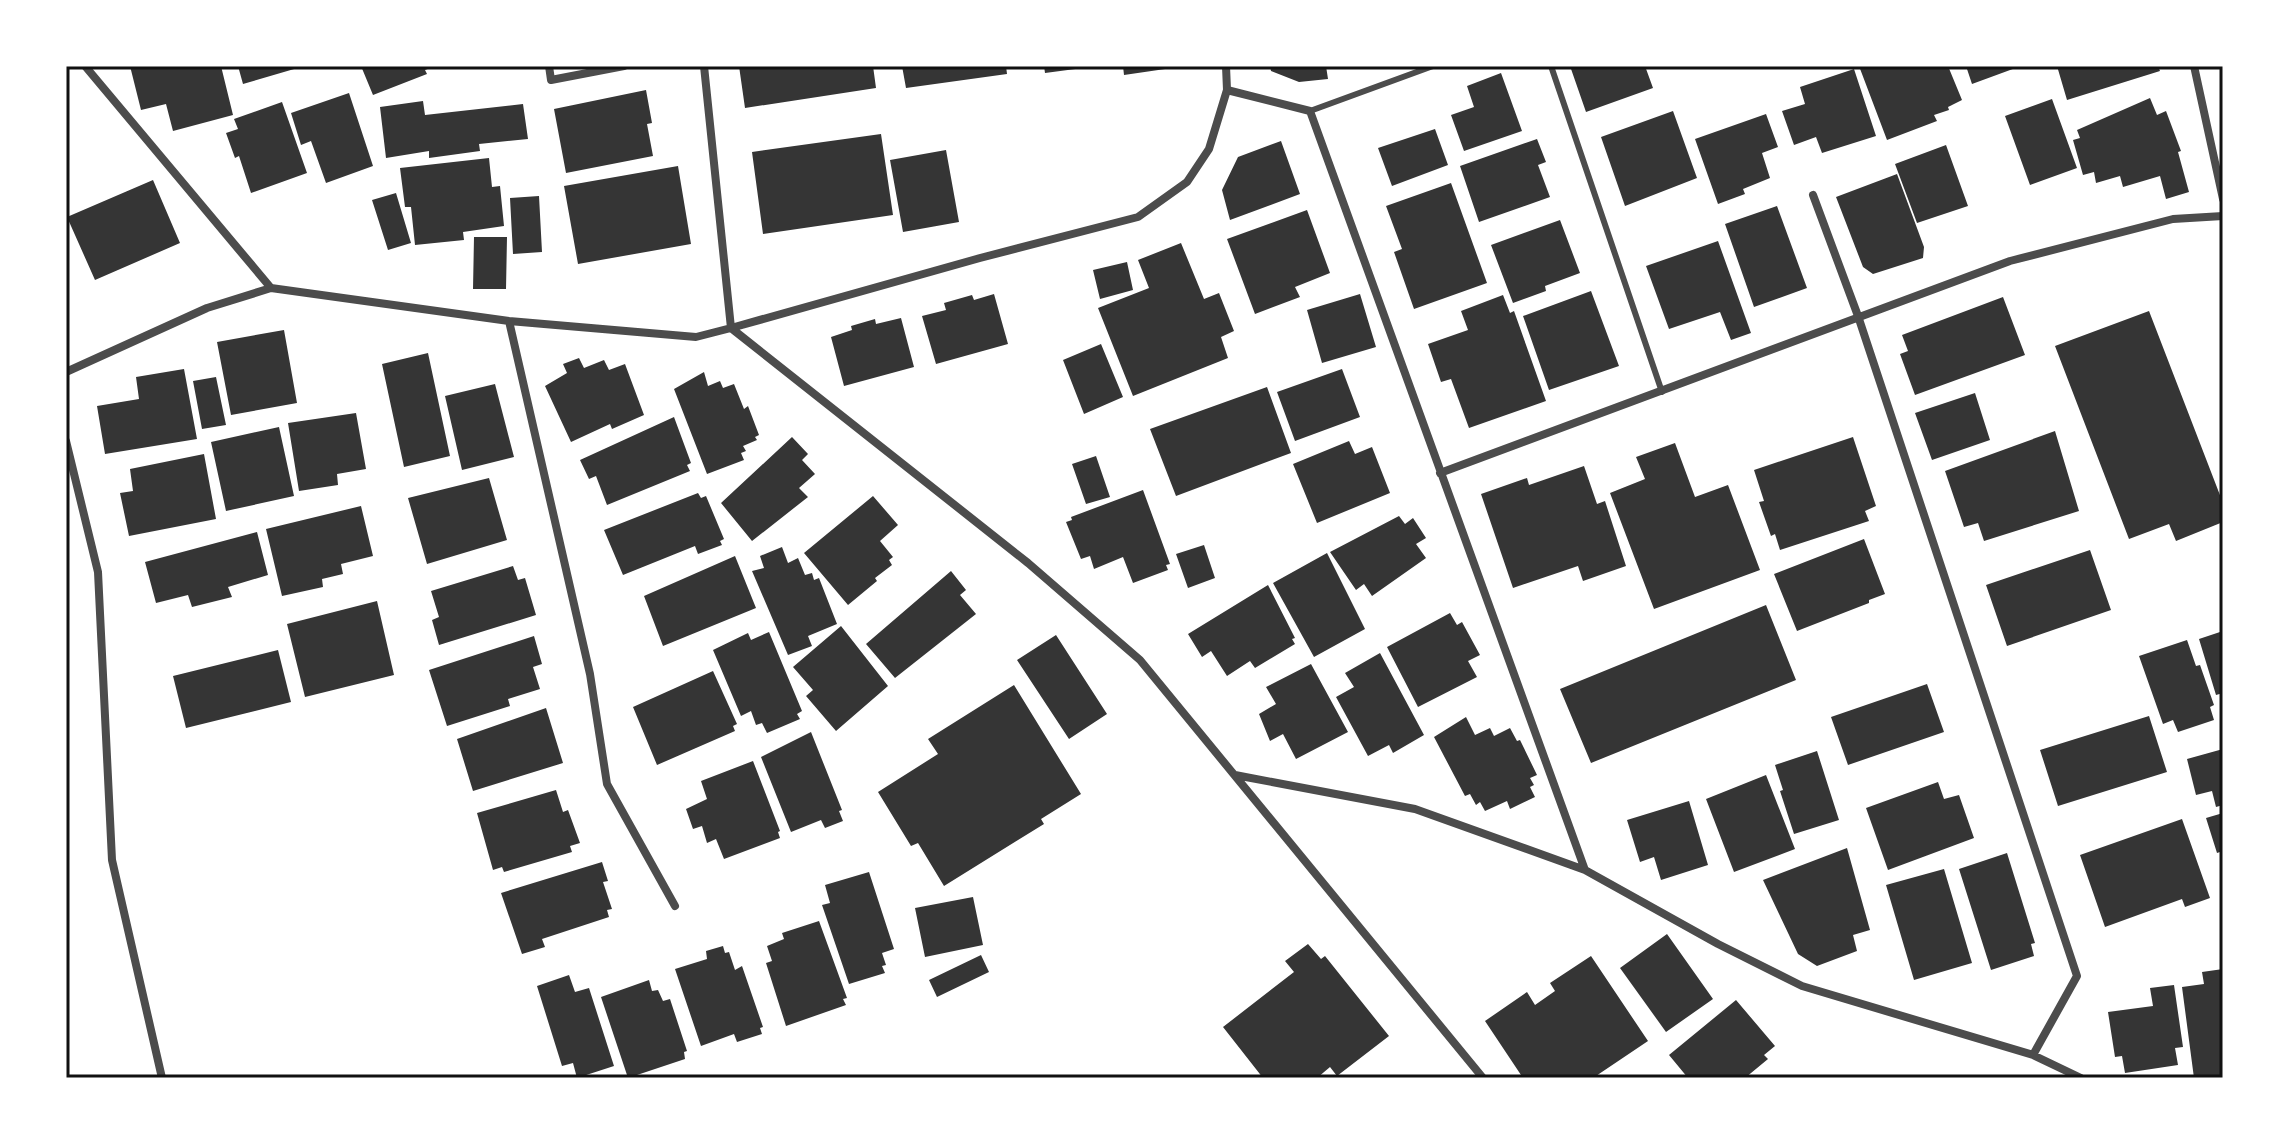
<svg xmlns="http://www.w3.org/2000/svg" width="2289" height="1144" font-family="'IBM Plex Sans',sans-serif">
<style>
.building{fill:#353535}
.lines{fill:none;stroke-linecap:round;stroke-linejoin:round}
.service{stroke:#4c4c4c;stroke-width:6}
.minor{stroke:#4c4c4c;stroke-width:8}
.neatline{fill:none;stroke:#111;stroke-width:3}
</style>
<rect width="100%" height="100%" fill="#fff"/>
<path class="building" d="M130 66H221L233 115 173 131 166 104 141 110Z
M238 66H301V67L243 84Z
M361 66H436L425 70 427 74 373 95Z
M739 66H873L876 88 745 108Z
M902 66H1006L1007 74 906 88Z
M1044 66H1082L1083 68 1045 73Z
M1123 66H1172V68L1124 75Z
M1270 66H1326L1328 79 1299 82 1271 71Z
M1570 66H1645L1653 88 1586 112Z
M1859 66H1948L1962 100 1948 107 1949 110 1934 115 1937 121 1887 140Z
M1966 66H2021L1972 84Z
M2057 66H2158L2160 71 2067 100Z
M1854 69 1876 136 1822 153 1816 137 1794 145 1782 111 1805 104 1800 87Z
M1501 73 1522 131 1464 151 1451 115 1474 107 1467 86Z
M646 90 652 123 647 124 653 156 566 173 554 109Z
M349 93 373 166 326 183 311 141 301 145 291 113Z
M2150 98 2157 115 2166 111 2181 151 2178 152 2189 192 2166 199 2160 176 2123 187 2120 176 2096 183 2094 172 2083 175 2073 140 2080 138 2077 130Z
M2052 99 2077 168 2030 185 2005 116Z
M423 101 425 115 523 104 528 139 479 144 480 151 429 158V151L386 158 380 107Z
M282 102 307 173 251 193 239 156 235 158 226 133 238 129 234 119Z
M1673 111 1697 178 1625 206 1601 137Z
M1766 114 1778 147 1762 153 1770 178 1743 189 1745 194 1718 204 1695 139Z
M1435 129 1448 165 1392 186 1378 148Z
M881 134 893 215 763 234 752 152Z
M1537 139 1546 162 1538 165 1550 197 1479 222 1460 166Z
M1281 141 1300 194 1230 220 1222 190 1238 157Z
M1946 145 1968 206 1917 223 1895 164Z
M946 150 959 222 903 232 890 160Z
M489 158 492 187 500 186 504 226 463 232 464 240 415 245 411 207H405L400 168Z
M678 166 691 244 578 264 564 186Z
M1897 174 1924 247 1923 258 1873 274 1863 267 1836 197Z
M153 180 180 243 95 280 67 217Z
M1451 183 1487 283 1414 309 1394 252 1402 249 1386 206Z
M396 193 411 243 388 250 372 200Z
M539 196 542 252 513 254 510 198Z
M1777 206 1807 288 1754 307 1725 224Z
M1307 210 1330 273 1295 287 1300 297 1255 314 1227 239Z
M1560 220 1580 273 1545 286 1546 291 1513 303 1491 245Z
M474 237H507L506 289H473Z
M1718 241 1751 333 1731 340 1720 312 1669 329 1646 266Z
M1181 243 1204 299 1219 293 1234 331 1221 337 1228 358 1133 396 1098 308 1149 288 1138 260Z
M1127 262 1133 290 1100 299 1093 270Z
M1591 291 1619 366 1549 390 1523 316Z
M994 294 1008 344 936 364 922 316 946 310 944 303 972 295 974 300Z
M1360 294 1376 347 1322 363 1307 310Z
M1503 295 1510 313 1514 311 1546 401 1469 428 1451 379 1441 382 1428 344 1468 330 1461 311Z
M2003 297 2025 355 1915 395 1900 354 1908 351 1902 335Z
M2149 311 2223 503V522L2176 541 2169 524 2129 539 2055 346Z
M901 318 914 367 844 386 831 337 852 330 851 326 875 319 876 324Z
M284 330 297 403 231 415 217 342Z
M1101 344 1123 397 1084 414 1063 360Z
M428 353 450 456 404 467 382 364Z
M579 358 584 368 604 360 609 370 625 364 644 415 612 429 610 424 571 442 545 386 567 373 563 364Z
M184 369 197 439 105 454 97 406 139 399 136 377Z
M1342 369 1360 417 1295 441 1277 392Z
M704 372 708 386 720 381 723 388 734 384 744 409 748 406 759 435 755 437 757 440 743 446 746 451 741 453 744 460 707 474 674 389Z
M216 377 226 425 202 429 193 381Z
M495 384 514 457 462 470 445 396Z
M1267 387 1291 453 1176 496 1150 429Z
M1975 393 1990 440 1932 460 1915 413Z
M356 413 366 469 337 474 338 485 299 491 288 423Z
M674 417 691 463 687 465 690 471 607 505 596 476 589 479 580 460Z
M279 427 294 496 226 511 211 442Z
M2055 431 2079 511 1984 541 1978 523 1964 527 1945 471Z
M792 437 808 454 802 460 815 474 799 488 808 497 752 541 721 503Z
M1853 437 1876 506 1865 511 1869 521 1780 550 1775 534 1771 536 1759 502 1764 501 1754 470Z
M1349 441 1355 454 1372 447 1390 493 1317 523 1293 464Z
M1675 443 1695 497 1728 485 1760 570 1654 609 1610 493 1645 479 1636 457Z
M204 454 216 519 129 536 120 493 133 491 130 469Z
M1096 456 1110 497 1086 504 1072 464Z
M1584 466 1597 504 1605 501 1626 566 1583 581 1578 566 1513 588 1481 494 1527 478 1529 485Z
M489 478 507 540 427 564 408 498Z
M1143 490 1170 564 1166 565 1168 570 1133 583 1123 557 1094 569 1090 556 1081 559 1066 522 1072 520 1071 517Z
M698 493 701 498 706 496 724 539 720 541 722 545 698 554 695 546 623 575 604 530Z
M873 496 898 525 880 541 893 557 889 560 892 565 875 578 877 581 848 605 804 553Z
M361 506 373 556 341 564 343 574 322 579 323 587 282 596 266 529Z
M1399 516 1405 524 1413 518 1426 538 1416 544 1426 558 1372 596 1364 584 1356 590 1330 552Z
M257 532 268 575 228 587 232 597 192 607 188 595 156 603 145 562Z
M1864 539 1885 594 1869 600V603L1797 631 1774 574Z
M1204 545 1215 578 1188 588 1176 554Z
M782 547 788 563 798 558 805 575 812 573 814 580 819 578 837 624 808 636 812 646 788 655 752 571 764 568 760 556Z
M2090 550 2111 610 2007 646 1986 585Z
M1327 553 1365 629 1314 657 1273 583Z
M735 556 756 608 663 646 644 596Z
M513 566 518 580 525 578 536 615 439 645 432 620 439 617 431 591Z
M951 571 966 590 960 595 976 614 895 678 866 644Z
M1268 585 1295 638 1292 639 1295 644 1255 668 1250 661 1227 676 1211 651 1202 657 1188 634Z
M377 601 394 675 305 697 287 624Z
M1766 605 1796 680 1591 763 1560 689Z
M1450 613 1457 625 1462 622 1480 655 1468 661 1477 677 1418 707 1387 647Z
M841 626 888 686 836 731 806 696 813 690 793 667Z
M2223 631V693L2216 695 2199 639Z
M769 632 802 711 797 714 800 719 767 733 762 723 756 725 751 711 741 716 713 650 748 633 751 640Z
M1056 635 1107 714 1069 739 1017 660Z
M534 636 542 664 533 667 540 689 508 699 510 706 447 726 429 670Z
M2187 640 2196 666 2200 665 2214 705 2210 707 2214 720 2178 732 2173 720 2163 724 2139 656Z
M278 650 291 702 186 728 173 676Z
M1380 653 1424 735 1393 753 1389 745 1368 756 1336 697 1354 687 1345 673Z
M1311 664 1348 732 1296 759 1283 734 1270 741 1259 714 1276 704 1266 687Z
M713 671 737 724 733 726 735 731 657 765 633 707Z
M1927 684 1944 732 1848 765 1831 717Z
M1014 685 1081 794 1041 819 1044 824 944 886 918 843 911 846 878 792 938 754 928 739Z
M546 708 563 763 473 791 457 739Z
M2149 716 2167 772 2058 806 2040 750Z
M1466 717 1475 735 1490 728 1494 736 1510 728 1517 741 1520 740 1537 775 1530 778 1534 785 1530 787 1535 797 1510 809 1507 801 1485 811 1480 802 1476 805 1470 794 1465 796 1434 737Z
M811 732 842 810 839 811 843 821 825 828 821 820 791 832 761 757Z
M2223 749V805L2216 807 2212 791 2196 795 2187 759Z
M1817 751 1839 820 1794 834 1780 791 1783 790 1775 765Z
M753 761 780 831 778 832 780 838 724 859 716 839 707 843 702 826 693 829 686 809 707 799 701 781Z
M1766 775 1795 849 1734 872 1706 799Z
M1938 782 1944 799 1959 795 1974 838 1888 870 1866 808Z
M556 790 563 812 568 810 580 843 570 846 572 852 504 872 502 867 493 870 477 813Z
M1689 801 1708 865 1661 880 1654 857 1640 862 1627 820Z
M2223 813V851L2217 853 2206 818Z
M2182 819 2210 898 2185 907 2182 899 2105 927 2080 855Z
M1847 848 1870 930 1853 935 1857 951 1817 966 1798 954 1763 880Z
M2007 853 2035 943 2031 944 2034 956 1991 970 1959 869Z
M602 862 608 881 603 882 612 909 607 910 609 917 542 939 545 947 522 954 501 893Z
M1944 869 1972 963 1914 980 1886 885Z
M869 872 894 949 882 953 886 965 882 966 885 973 849 984 822 905 830 903 825 885Z
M973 897 983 945 925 957 915 908Z
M819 921 847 998 843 999 846 1005 786 1026 766 963 772 961 767 946 784 939 782 933Z
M1667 934 1713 999 1666 1032 1620 968Z
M1308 944 1321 959 1325 956 1389 1036 1337 1076 1330 1067 1317 1078H1263L1223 1027 1294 972 1285 961Z
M723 946 725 953 729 952 735 970 742 966 763 1027 760 1028 762 1034 737 1042 734 1034 701 1046 675 969 707 959 706 951Z
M981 955 989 972 937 997 929 980Z
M1591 956 1648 1041 1593 1078H1523L1485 1021 1527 992 1535 1005 1555 991 1550 983Z
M2223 969V1078H2194L2182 987 2204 984 2202 972Z
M569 975 575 992 589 988 614 1066 577 1078 573 1063 562 1066 537 986Z
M649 980 652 991 658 990 663 1001 670 999 687 1051 684 1052 685 1059 628 1078 601 997Z
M2174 985 2183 1047 2175 1048 2178 1065 2125 1073 2122 1056 2115 1057 2108 1012 2153 1006 2150 988Z
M1736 1000 1775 1046 1764 1055 1768 1059 1745 1078H1688L1669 1055Z"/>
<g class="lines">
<path class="service" d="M1551 66 1662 392
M1310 111 1433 66"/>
<path class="minor" d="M85 66 271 288
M549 66 551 80 624 66
M704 66 731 328 1028 563 1140 660 1483 1078
M2194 66 2223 199
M1227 90 1310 111 1585 870
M1813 195 1858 316 2077 976 2033 1055
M509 321 590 674 607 784 675 906
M66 372 207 308 271 288 509 321 696 337 731 328 980 258 1138 217 1187 182 1209 149 1227 90 1226 66
M66 441 98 572 112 860 162 1078
M1440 473 2010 261 2173 219 2223 216
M1235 775 1415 809 1585 870 1718 944 1802 986 2033 1055 2081 1078"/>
</g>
<rect width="2289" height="1144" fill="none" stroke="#ffffff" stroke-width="136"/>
<rect x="68" y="68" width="2153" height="1008" class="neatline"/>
</svg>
